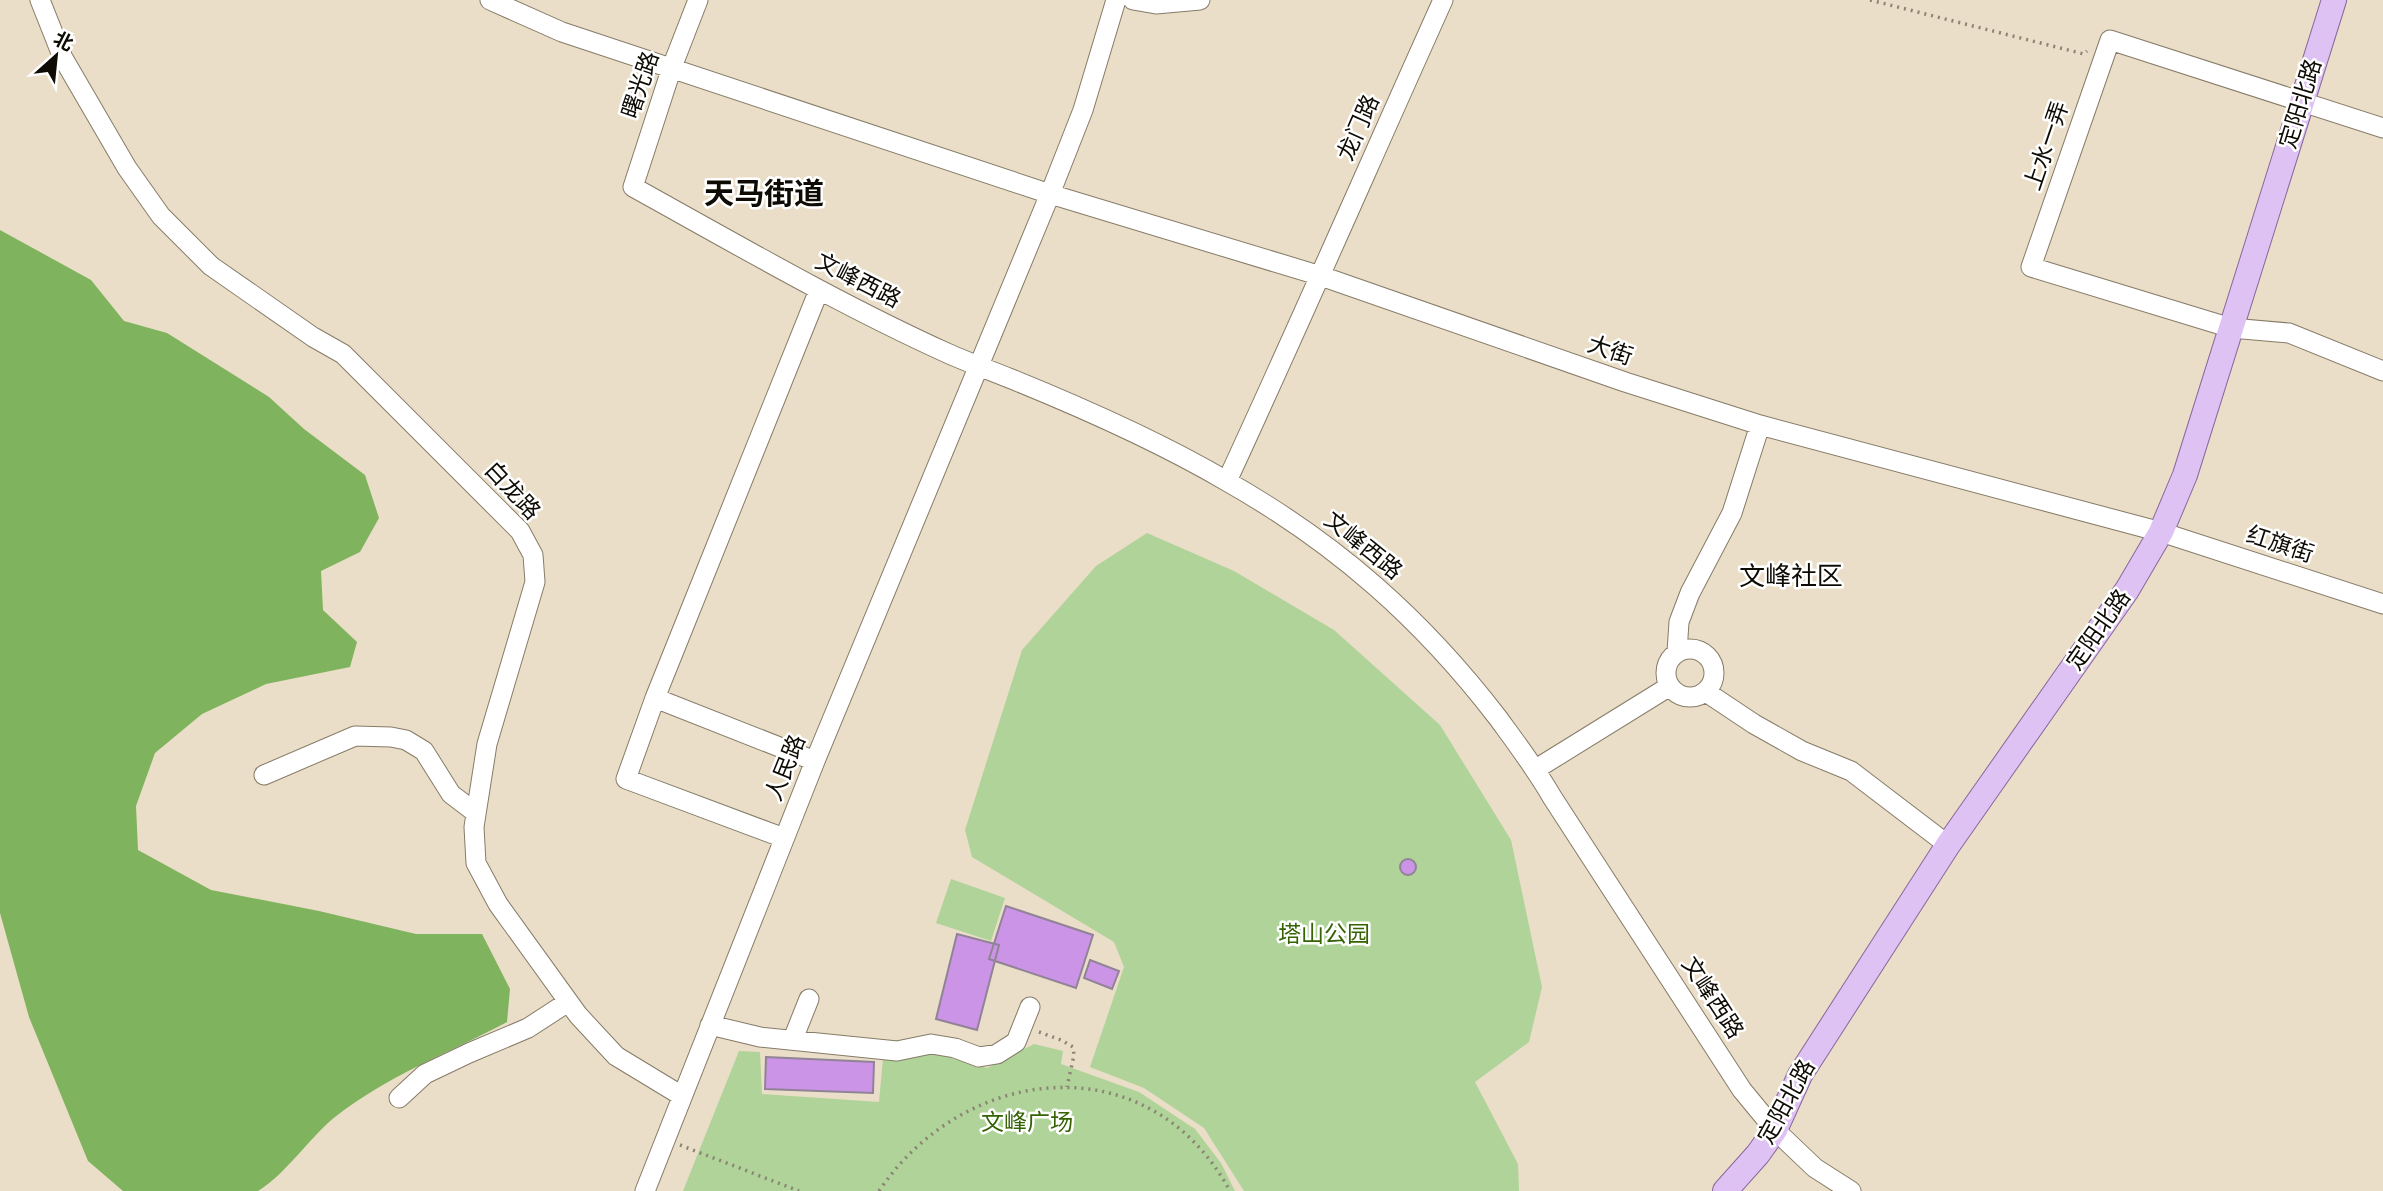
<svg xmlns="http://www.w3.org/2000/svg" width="2383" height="1191" font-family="'Sofia Sans Condensed','Noto Sans SC',sans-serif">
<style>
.green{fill:#afd399}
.forest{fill:#7fb35d}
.building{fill:#cb94e6;stroke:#908396;stroke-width:2}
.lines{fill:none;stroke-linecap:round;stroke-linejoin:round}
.minor-casing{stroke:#867b67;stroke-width:21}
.major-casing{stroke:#88679b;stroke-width:26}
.path{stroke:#8c8374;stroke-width:3.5;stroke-dasharray:2 5;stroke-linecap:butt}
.minor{stroke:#fff;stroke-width:19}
.major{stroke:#dfc2f4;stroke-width:24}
.labels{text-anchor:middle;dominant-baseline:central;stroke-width:5;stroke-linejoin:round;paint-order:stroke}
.street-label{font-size:23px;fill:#0e0b04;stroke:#fff}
.park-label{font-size:23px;fill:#356304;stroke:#fff}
.quarter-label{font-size:26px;fill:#0e0b04;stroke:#fff}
.district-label{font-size:30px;font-weight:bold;fill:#0e0b04;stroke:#fff}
</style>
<rect width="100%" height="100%" fill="#eadec8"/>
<path class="green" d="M1147 533 1234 571 1334 630 1440 725 1511 840 1542 987 1529 1042 1475 1082 1518 1164 1519 1191H1244L1204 1128 1144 1088 1090 1067 1124 967 1114 942 972 857 965 830 1022 650 1096 566Z
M951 879 1005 898 991 941 936 923Z
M1034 1044 1063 1051 1061 1064 1139 1092 1195 1129 1221 1163 1235 1191H683L739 1051 760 1052 762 1094 879 1102 883 1059 938 1054 987 1068Z"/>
<path class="forest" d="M0 230 91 280 124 321 167 333 269 397 304 429 365 475 379 518 360 552 321 571 323 610 357 642 350 667 266 684 202 714 155 753 136 806 138 850 211 890 319 911 416 934H482L510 989 507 1022C449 1053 387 1076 335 1117 309 1138 285 1175 258 1191H123L88 1161 29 1017 0 913Z"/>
<path class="building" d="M1400 867a8 8 0 1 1 16 0a8 8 0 1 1-16 0Z
M1006 906 1093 935 1076 988 989 959Z
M957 934 999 945 977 1030 936 1019Z
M1090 960 1119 971 1112 989 1084 978Z
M766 1057 874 1062 873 1093 765 1089Z"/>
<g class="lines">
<g class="minor-casing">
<path id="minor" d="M40 0 63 58 127 168 161 216 211 266 313 337 343 354 520 531 533 555 535 582 487 744 474 827 476 863 498 904 578 1015 616 1056 682 1096
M490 0 562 32 1050 194 815 761 645 1191
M698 0 672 67 633 187C736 244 839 304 947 353 967 362 989 370 1009 378 1083 408 1160 442 1228 482 1337 544 1422 619 1498 718 1517 744 1536 769 1552 797L1742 1090 1775 1130 1815 1168 1851 1191
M1116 0 1083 110 1050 194 1321 276 1625 382 1760 425 2161 532 2383 604
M1133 0 1156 4 1200 0
M2383 128 2110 40 2031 267 2231 328 2289 333 2383 371
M1227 481C1301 321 1371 160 1443 0
M1666 673a24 24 0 1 1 48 0a24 24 0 1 1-48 0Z
M1677 652 1679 622 1690 593 1732 513 1760 425
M1706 692 1754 724 1802 751 1851 771 1948 845
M655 698 815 761
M1536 769 1670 686
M264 775 355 736 391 737 406 740 424 751 451 794 476 813
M784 838 626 779 655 698 819 290
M710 1025 760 1037 897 1051 931 1044 955 1048 979 1057 997 1054 1016 1042 1030 1007
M793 1039 809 999
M399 1098 425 1074 469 1053 528 1028 568 1002"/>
</g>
<g class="major-casing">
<path id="major" d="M1725 1191 1758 1154 1775 1130 1800 1075 1948 845 2127 590 2161 532 2185 475 2334 0"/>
</g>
<path class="path" d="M1870 0 2084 54 2087 51
M1039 1032 1061 1040 1073 1047 1074 1055 1067 1087
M680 1145 799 1191
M879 1191C966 1062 1150 1044 1230 1191"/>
<use href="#minor" class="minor"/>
<use href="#major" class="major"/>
</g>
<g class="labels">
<g class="street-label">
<text transform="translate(641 85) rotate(-71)">曙光路</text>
<text transform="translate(2301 104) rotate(-73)">定阳北路</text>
<text transform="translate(1359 128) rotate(-66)">龙门路</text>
<text transform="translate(2047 146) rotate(-71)">上水一弄</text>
<text transform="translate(858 281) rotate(27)">文峰西路</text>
<text transform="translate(1610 351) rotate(19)">大街</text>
<text transform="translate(512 491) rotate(47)">白龙路</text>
<text transform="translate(2280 545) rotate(18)">红旗街</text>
<text transform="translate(1363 546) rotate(39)">文峰西路</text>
<text transform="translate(2099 630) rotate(-55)">定阳北路</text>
<text transform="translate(786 768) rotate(-68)">人民路</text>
<text transform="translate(1712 998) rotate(57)">文峰西路</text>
<text transform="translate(1787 1102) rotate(-61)">定阳北路</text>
</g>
<g class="park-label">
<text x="1324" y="935">塔山公园</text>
<text x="1027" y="1123">文峰广场</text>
</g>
<g class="quarter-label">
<text x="1791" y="577">文峰社区</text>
</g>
<g class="district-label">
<text x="764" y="195">天马街道</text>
</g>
</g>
<g transform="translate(56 56) rotate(27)" stroke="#ffffff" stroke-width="5" paint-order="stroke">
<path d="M0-5L12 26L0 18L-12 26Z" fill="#0e0b04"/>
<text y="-10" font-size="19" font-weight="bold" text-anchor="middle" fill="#0e0b04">北</text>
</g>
</svg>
